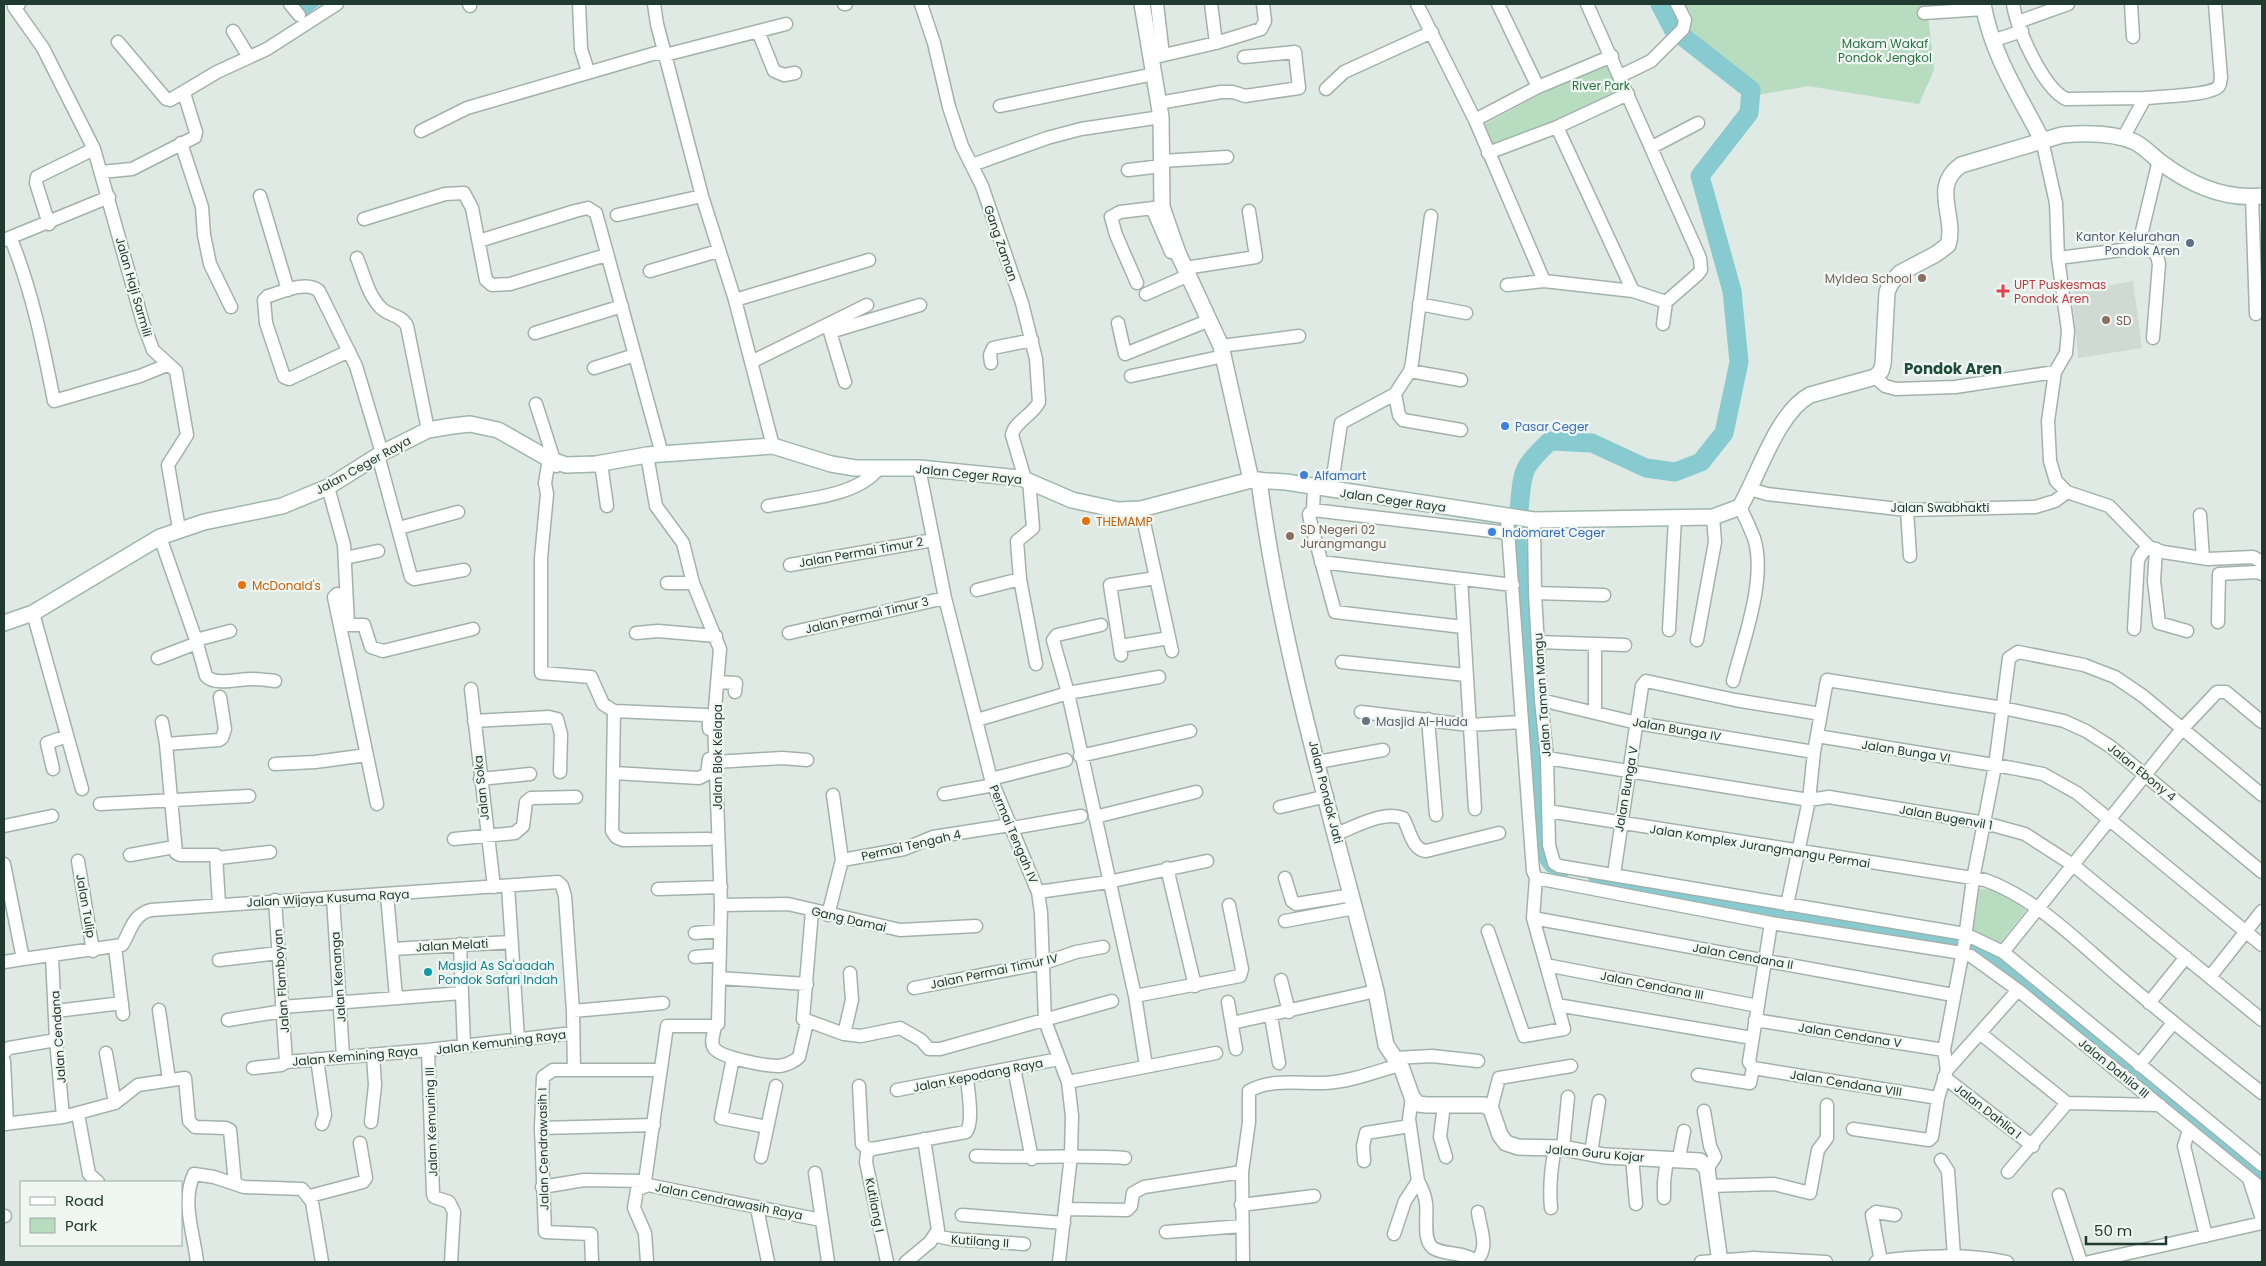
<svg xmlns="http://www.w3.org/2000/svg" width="2266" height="1266" font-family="Poppins,sans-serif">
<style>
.built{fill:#cedad3}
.green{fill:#b8dcbf}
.water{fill:#87cbd0}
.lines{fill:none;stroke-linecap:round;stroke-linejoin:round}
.canal{stroke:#87cbd0;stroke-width:11}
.river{stroke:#87cbd0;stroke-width:19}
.minor-casing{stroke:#a2b2ab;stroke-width:15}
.tertiary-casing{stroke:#a2b2ab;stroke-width:18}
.secondary-casing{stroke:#9fb6ac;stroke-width:18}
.minor{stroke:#fff;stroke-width:12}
.tertiary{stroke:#fff;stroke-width:15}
.secondary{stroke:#fff;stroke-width:15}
.service-dot{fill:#5c6f8a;stroke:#f0f7f3;stroke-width:2}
.education-dot{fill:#8d6e63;stroke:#f0f7f3;stroke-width:2}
.health-dot{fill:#e0444e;stroke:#f0f7f3;stroke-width:2}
.shop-dot{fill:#3f7fe0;stroke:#f0f7f3;stroke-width:2}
.food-dot{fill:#e8710a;stroke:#f0f7f3;stroke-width:2}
.worship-dot{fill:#6b7280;stroke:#f0f7f3;stroke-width:2}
.culture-dot{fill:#0f9aa8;stroke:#f0f7f3;stroke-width:2}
.labels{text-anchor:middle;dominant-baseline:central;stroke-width:4.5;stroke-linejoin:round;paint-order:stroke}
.park-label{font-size:12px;fill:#2b7140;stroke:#f0f7f3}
.service-label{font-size:12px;fill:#4e5e75;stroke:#f0f7f3;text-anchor:end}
.street-label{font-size:12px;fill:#213a31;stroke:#f0f7f3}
.education-label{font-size:12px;fill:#785e54;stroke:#f0f7f3;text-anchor:start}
.health-label{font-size:12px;fill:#be3a42;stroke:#f0f7f3;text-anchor:start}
.shop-label{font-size:12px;fill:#366cbe;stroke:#f0f7f3;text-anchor:start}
.food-label{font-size:12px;fill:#c56008;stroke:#f0f7f3;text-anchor:start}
.worship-label{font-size:12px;fill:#5b616d;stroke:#f0f7f3;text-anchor:start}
.culture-label{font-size:12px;fill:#0d838f;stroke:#f0f7f3;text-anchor:start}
.quarter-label{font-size:15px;font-weight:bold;fill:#1d4c3c;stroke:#f0f7f3}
</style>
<rect width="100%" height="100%" fill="#dfeae5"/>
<path class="built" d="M2133 281 2142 348 2078 358 2072 292Z"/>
<path class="green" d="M1685 4H1927L1934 70 1919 104 1808 86 1758 95 1682 44 1692 17Z
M1612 56 1628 94 1488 153 1478 128Z
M1975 888 2005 891 2026 910 2000 943 1967 931Z"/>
<path class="water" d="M294 4H321L304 17Z"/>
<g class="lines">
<path class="canal" d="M1519 512 1542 856 1550 867 1564 872
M1594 878 1976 947 1984 951 2262 1178"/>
<path class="river" d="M1519 510C1523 471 1520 469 1550 441L1592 443 1646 468 1675 472 1701 462 1724 433 1739 362 1732 291 1700 176 1749 113 1751 90 1673 29 1660 4"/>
<g class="minor-casing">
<path id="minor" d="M19 4 14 7 43 48 94 149 143 323 153 350 176 371 187 435 168 465 179 529
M290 4 299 15
M469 4 470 6
M579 4 581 49 588 71
M654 4 657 24 702 196 735 300 773 446
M844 4H846
M921 4 934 43 949 107 962 146 982 186 1022 303 1036 359 1039 402C1033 415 1014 422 1012 435L1025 479
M1157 4 1163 55
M1211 4 1216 43
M1417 4 1475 120
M1498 4 1538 87
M1587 4 1700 258 1701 270 1698 274 1666 302
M2013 4C2017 29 2043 88 2066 99L2145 98
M2131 4 2133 37
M1924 13 1984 9
M2018 22 2068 4
M233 31 249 57
M758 31 774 71 784 75 795 73
M1992 41 2022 31
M118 42 166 99 170 100 217 72 267 49 337 4
M1151 58 1216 43 1261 29 1265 21 1263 4
M1620 76 1651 61 1683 29 1685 20 1677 4
M1326 89 1344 72 1432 32
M1159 103 1221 92H1233L1245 96 1299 88 1295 52 1244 57
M1000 106 1154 74
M1557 127 1633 291 1666 302 1663 324
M421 131 467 108 656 53 665 55 786 24
M2123 138 2145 98C2157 97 2214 95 2219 86 2221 83 2220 80 2221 78L2215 4
M2042 140 2056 203 2058 258 2068 331 2066 353 2055 372 2048 421 2050 461 2056 481 2067 492 2109 506 2149 547 2163 552 2208 559 2253 557 2262 562
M181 143 202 207 204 235 210 264 231 307
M1652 147 1698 123
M1488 153 1557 127 1628 94
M1162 161 1227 157
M972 165 1047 138 1081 129 1161 117
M1128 170 1162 166
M101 172 132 169 195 137 196 132 184 93
M260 196 288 290
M2252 197 2256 314
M1152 208 1171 252
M617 215 702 196
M364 219 445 194 464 193 472 208 486 280 492 285 510 284 606 255
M49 224 36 183 37 177 94 149
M11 239C32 291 43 345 54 401L140 376 167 365
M4 240 109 197
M479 241 575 211 588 208 596 213 662 454
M2138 248 2159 160
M357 258C364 275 368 295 381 308 389 316 402 315 407 326L428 430
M2058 258 2138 248 2153 251 2157 256 2159 264 2153 338
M1185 268 1256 257 1249 211
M650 271 718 251
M1544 281 1633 291
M1137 283 1116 235 1111 217 1120 212 1162 207
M1507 285 1544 281 1475 120 1538 87 1612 56
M1146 294 1189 275
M735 300 869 260
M1419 304 1466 313
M1118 323 1125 354 1210 320
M828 325 845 382
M830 332 920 305
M535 333 622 306
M1221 346 1299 336
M349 351 289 379 284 377 266 323 264 300 268 296C282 292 306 280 319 291L356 366 382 453
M751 362 867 305
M991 363 990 355 993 348 1032 340
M594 368 635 355
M1410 371 1461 380
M1131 376 1224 356
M1875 377 1885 386 1896 389 1955 387 2055 372
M1395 394 1410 371 1412 363 1431 216
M1395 394 1399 415 1403 420 1461 430
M536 404 556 466
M378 455 411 577 414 579 464 570
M647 455 656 506 683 543 693 583 720 649 714 720 721 905 718 1024 715 1026H667L645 1181 648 1185 821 1220
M549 459 545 483 547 494 541 558V673L591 677 603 704 614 711 706 715 709 718V729
M601 463 607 506
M919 468 945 598 991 779 1038 892 1041 913 1045 1021 1068 1082 1072 1116 1071 1155 1059 1262
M1029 480 1033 528 1017 541 1020 579 1036 664
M328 487 344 545 348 625H364L371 647 383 651 473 629
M1750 489 1767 494 1907 510 2035 507 2055 501 2067 492
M1331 490 1341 423 1395 394
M768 506C802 499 857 497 879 468
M1141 509 1172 651
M1313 510 1309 514 1310 520 1335 612 1463 627
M1313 510 1509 533
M1313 510 1314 488
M1907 510 1910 556
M2200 515 2203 558
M1507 517 1533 871 1536 878 1771 923 1962 953 1971 956 2018 990 2262 1189
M1534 520 1535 593 1541 700 1547 758 1549 845 1554 863 1559 866 1965 934 2003 952 2262 1165
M399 528 458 512
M160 537 196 640 206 676C215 686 239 679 251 679 259 679 267 680 275 681
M2156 549 2154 581 2159 623 2187 631
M345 558 378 551
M1321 562 1513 585
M790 565 933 540
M1461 579 1475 809
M667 583H693
M977 590 1020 579
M1535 593 1604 595
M346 596 337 594 334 597 377 804
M33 613 82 789
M2218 622 2219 574 2257 572 2262 574
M1101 625 1057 635 1053 640 1068 693 1135 996 1146 1066
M2134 629 2138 560 2142 553 2149 547
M1669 630 1675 518
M636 633 658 631 716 636
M789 633 945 598
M196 640 230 631
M1697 640 1715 542 1713 517
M1538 642 1625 645
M1120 646 1169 638
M1121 655 1110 585 1156 578
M158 658 197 643
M1342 662 1466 675
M1733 681C1743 641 1767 579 1754 538 1750 528 1745 517 1740 507
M718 682 736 683 735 692
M471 689 494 887
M1541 700 1637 723 1814 752
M614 711 612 831 616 837 623 840 709 839
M1361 712 1469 725 1522 722
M1595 712V645
M1428 719 1436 815
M977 720 1068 693 1159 677
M474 721 549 717 557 719 561 734 560 772
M162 722 166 744
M1817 736 2012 768 2043 774 2077 793 2262 945
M1080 756 1190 731
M1547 758 1809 800 1829 797 1985 823 2025 834 2073 865 2262 1020
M715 762 782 758 807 760
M1318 762 1383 750
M275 764 315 762 367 755
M53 769 47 743 67 736
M614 773 699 778 707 774 709 759
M480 779 530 774
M991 779 1066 760
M944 794 994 785
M100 804 249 796
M1280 807 1327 796
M1548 811 1985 880C2038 899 2080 944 2123 980 2168 1019 2215 1056 2262 1093
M1095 817 1196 792
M4 826 52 816
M1012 828 1081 816
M1336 834C1355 827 1384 810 1403 818 1410 830 1412 850 1426 851L1499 833
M454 839 515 833 523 826 526 802 531 798 576 797
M130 855 174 847
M218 858 270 852
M842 860 904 849 933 837 1010 825
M78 861 93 951
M4 864 23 959 122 945C131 931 132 915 151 910L558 882 562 886 565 896 573 1011 574 1070
M1167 868 1195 986
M1614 874 1642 686 1646 681 1735 700 1821 714
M1285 878 1292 901 1296 904 1352 895
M508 886 518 1039
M658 889 721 887
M1038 892 1108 882 1207 861
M387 895 396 997
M333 898 343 1057
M275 900 286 1062
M219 904 216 855H180L176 853 166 744 219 740 222 738 225 729 220 697
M721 905 788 904 900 930 976 926
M1787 905 1809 800 1814 752 1827 680 2003 708 2064 721 2086 731 2111 747 2262 872
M812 911 803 1019 844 1034 861 1036 900 1028 921 1040 929 1049H940L1112 1001
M828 915 842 860 833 795
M1533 918 1953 995
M1285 921 1355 908
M1488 931 1524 1036 1564 1029 1533 918 1536 878
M695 933 720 931
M460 944 464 1045
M115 947 123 1014
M393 949 512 942
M2003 952 2182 729 2217 692H2226L2262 722
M52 956 56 1040 63 1117
M695 957 720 955
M219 960 278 953
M4 962 23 959
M1546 965 1758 1006
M2210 977 2262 911
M719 978 807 984
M1281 980 1289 1012
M914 988 1044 963 1076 952 1103 947
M1135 996 1240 976 1242 969 1229 905
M1228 1002 1236 1049
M2149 1003 2186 957
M1557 1005 1752 1038
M282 1007 462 993
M159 1010 169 1080
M56 1011 122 1003
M573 1011 663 1003
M1271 1016 1279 1063
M228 1020 283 1011
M1755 1020 1944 1050
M1232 1023 1376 991
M715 1026C714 1033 710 1042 714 1048 721 1058 766 1066 778 1066 784 1066 794 1062 799 1057L807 1022
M844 1034 852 1000 850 973
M1981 1034 2067 1103
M428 1050 433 1194 434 1197 449 1202 454 1212 451 1262
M4 1053 9 1048 56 1040
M106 1053 115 1103
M733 1058 721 1118 767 1127
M1395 1058 1432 1056 1478 1061
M317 1059 325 1115 322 1124
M4 1061 7 1124
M2139 1065 2173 1023
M253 1068 281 1065 286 1062 428 1050 573 1033
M1014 1068 1032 1159
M1753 1068 1938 1098
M1753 1068 1749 1062 1771 923
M1947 1070 2018 990
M1698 1075 1750 1083 1753 1068
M1944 1077 2033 1146
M1068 1082 1216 1053
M859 1086 862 1144 867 1148 872 1149 966 1132C974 1123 968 1091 967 1078
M897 1090 1059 1059
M1412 1097 1409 1119 1418 1181C1422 1188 1425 1195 1426 1203 1428 1215 1422 1240 1433 1248 1446 1256 1464 1251 1477 1262
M2067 1103 2160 1105
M1444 1105 1440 1137 1446 1157
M1491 1109 1499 1078 1571 1066
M1704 1111 1710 1146 1715 1157 1707 1169
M78 1114 89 1174 98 1182
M371 1122 375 1085 373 1055
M4 1124 63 1117 115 1103 138 1085 185 1078 189 1121 195 1127 226 1128 230 1130 235 1184
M541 1128 654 1125
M1853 1129 1929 1140 1932 1137 1938 1098 1947 1070 1944 1050 1964 945 1973 879 1995 766 2009 658 2018 652 2084 665 2115 677 2143 696 2262 795
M2189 1130 2184 1146 2206 1236
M1563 1148 1568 1097
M872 1149 867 1153 866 1162 887 1262
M1591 1153 1599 1101
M976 1156C1026 1158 1075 1155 1125 1158
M761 1157 776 1086
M1632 1157 1636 1204
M1679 1158 1684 1131
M1941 1160 1948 1171 1954 1256
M1364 1161 1363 1146 1366 1133 1410 1126
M2008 1172 2067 1103
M815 1173 828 1262
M2249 1179 2262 1219
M1709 1186 1774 1184 1810 1193 1818 1150 1827 1138V1105
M542 1187 584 1180 645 1181
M2059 1195 2081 1262
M310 1196 363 1182 366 1178 360 1143
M1664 1198V1182L1667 1158
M1241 1205 1314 1196
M757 1208 768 1262
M1551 1208C1549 1187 1551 1168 1555 1148
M1065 1209 1127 1210 1131 1206 1133 1193 1144 1187 1242 1172
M962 1215 1064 1223
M4 1216H5
M1166 1232 1242 1226
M1394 1234 1405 1201 1418 1181
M936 1236 951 1239 1024 1244
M1476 1261C1490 1248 1480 1229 1478 1212
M1881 1261 1872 1215 1876 1212 1895 1215
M197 1262C194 1234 181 1202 194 1174L214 1177 244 1187 302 1189 312 1202 322 1262
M592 1262 591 1234 545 1232 541 1128 543 1077 553 1070H659
M647 1262 645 1233 634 1208 637 1190 648 1185
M906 1262 930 1242 938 1230 924 1139
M1243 1262 1242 1172 1249 1122V1091C1272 1078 1299 1084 1324 1083 1349 1082 1375 1072 1399 1065
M1701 1262 1754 1258 1826 1262
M1876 1262C1914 1255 1970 1254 2007 1262
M2089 1262 2262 1223"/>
</g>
<g class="tertiary-casing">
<path id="tertiary" d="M1142 4 1161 117 1162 207 1178 253 1221 346 1251 480
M1259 480C1281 652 1334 824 1376 991L1386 1045 1402 1069 1412 1097 1418 1104 1427 1105H1484L1491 1109 1500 1135 1506 1143 1518 1147 1563 1148 1605 1156 1700 1161 1707 1169 1720 1262"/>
</g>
<g class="secondary-casing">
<path id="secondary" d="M1983 4C1992 55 2019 95 2042 140
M4 623 33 613 160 537 204 522 282 506 328 487 382 453 428 430 452 426 470 424 498 430 549 459 566 465 596 464 647 455 773 446 831 464 855 468H919L1021 478 1072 500 1118 510 1141 509 1251 480 1286 482 1534 520 1713 517 1740 507C1759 474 1777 413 1810 395L1875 377 1881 371 1883 364 1887 292 1891 283 1900 273 1936 254 1948 245C1957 216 1930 187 1961 165L2062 135C2084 133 2114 133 2135 142 2144 147 2151 154 2159 161 2189 184 2224 200 2262 196"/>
</g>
<use href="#minor" class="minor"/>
<use href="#tertiary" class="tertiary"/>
<use href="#secondary" class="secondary"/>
</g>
<circle class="service-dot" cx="2190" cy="243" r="5"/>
<g class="education-dot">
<circle cx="1922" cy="278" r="5"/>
<circle cx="2106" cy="320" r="5"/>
<circle cx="1290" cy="536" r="5"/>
</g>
<path class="health-dot" d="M2000.5 283.5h5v5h5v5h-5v5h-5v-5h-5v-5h5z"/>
<g class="shop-dot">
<circle cx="1505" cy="426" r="5"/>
<circle cx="1304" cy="475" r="5"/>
<circle cx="1492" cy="532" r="5"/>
</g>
<g class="food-dot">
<circle cx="1086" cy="521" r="5"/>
<circle cx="242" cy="585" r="5"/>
</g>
<circle class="worship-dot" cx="1366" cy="721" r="5"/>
<circle class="culture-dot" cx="428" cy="972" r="5"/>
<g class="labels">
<g class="park-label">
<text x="1885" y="43">Makam Wakaf<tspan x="1885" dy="14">Pondok Jengkol</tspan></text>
<text x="1601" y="85">River Park</text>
</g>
<g class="service-label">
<text x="2180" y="236">Kantor Kelurahan<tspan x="2180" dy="14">Pondok Aren</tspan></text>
</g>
<g class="street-label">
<text transform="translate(1001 243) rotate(71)">Gang Zaman</text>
<text transform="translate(134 287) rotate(74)">Jalan Haji Sarmili</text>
<text transform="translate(363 465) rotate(-29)">Jalan Ceger Raya</text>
<text transform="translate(969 474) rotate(6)">Jalan Ceger Raya</text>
<text transform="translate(1393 500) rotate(8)">Jalan Ceger Raya</text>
<text x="1940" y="507">Jalan Swabhakti</text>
<text transform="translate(861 552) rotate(-10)">Jalan Permai Timur 2</text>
<text transform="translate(867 615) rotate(-13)">Jalan Permai Timur 3</text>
<text transform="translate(1542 695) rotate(-94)">Jalan Taman Mangu</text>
<text transform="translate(1677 729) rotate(10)">Jalan Bunga IV</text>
<text transform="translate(1906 751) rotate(9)">Jalan Bunga VI</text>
<text transform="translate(717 757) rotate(-90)">Jalan Blok Kelapa</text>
<text transform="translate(2142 772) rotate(39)">Jalan Ebony 4</text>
<text transform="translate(481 788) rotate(-96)">Jalan Soka</text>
<text transform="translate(1626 789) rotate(-80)">Jalan Bunga V</text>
<text transform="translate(1326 792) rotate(76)">Jalan Pondok Jati</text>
<text transform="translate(1946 817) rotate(10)">Jalan Bugenvil 1</text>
<text transform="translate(1014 834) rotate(67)">Permai Tengah IV</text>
<text transform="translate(911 845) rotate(-13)">Permai Tengah 4</text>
<text transform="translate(1760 846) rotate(9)">Jalan Komplex Jurangmangu Permai</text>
<text transform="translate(328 898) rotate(-3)">Jalan Wijaya Kusuma Raya</text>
<text transform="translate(86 906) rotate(80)">Jalan Tulip</text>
<text transform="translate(849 919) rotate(13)">Gang Damai</text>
<text transform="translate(452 945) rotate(-3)">Jalan Melati</text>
<text transform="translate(1743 956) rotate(10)">Jalan Cendana II</text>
<text transform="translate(994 971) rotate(-12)">Jalan Permai Timur IV</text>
<text transform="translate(338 977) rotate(-94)">Jalan Kenanga</text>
<text transform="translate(281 981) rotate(-94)">Jalan Flamboyan</text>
<text transform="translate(1652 985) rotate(11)">Jalan Cendana III</text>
<text transform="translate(1850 1035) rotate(9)">Jalan Cendana V</text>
<text transform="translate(58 1037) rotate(-94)">Jalan Cendana</text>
<text transform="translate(501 1042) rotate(-7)">Jalan Kemuning Raya</text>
<text transform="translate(355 1056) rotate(-5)">Jalan Kemining Raya</text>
<text transform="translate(2114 1068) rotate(39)">Jalan Dahlia III</text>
<text transform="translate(978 1075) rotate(-11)">Jalan Kepodang Raya</text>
<text transform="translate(1846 1083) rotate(9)">Jalan Cendana VIII</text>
<text transform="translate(1988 1111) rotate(38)">Jalan Dahlia I</text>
<text transform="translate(431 1122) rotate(-92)">Jalan Kemuning III</text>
<text transform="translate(543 1149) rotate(-91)">Jalan Cendrawasih I</text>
<text transform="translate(1595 1153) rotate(5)">Jalan Guru Kojar</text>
<text transform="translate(729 1201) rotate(11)">Jalan Cendrawasih Raya</text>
<text transform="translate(875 1205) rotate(79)">Kutilang I</text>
<text transform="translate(980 1241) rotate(4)">Kutilang II</text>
</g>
<g class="education-label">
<text x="1912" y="278" text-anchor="end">MyIdea School</text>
<text x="2116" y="320">SD</text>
<text x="1300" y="529">SD Negeri 02<tspan x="1300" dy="14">Jurangmangu</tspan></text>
</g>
<g class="health-label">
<text x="2014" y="284">UPT Puskesmas<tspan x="2014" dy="14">Pondok Aren</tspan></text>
</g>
<g class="shop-label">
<text x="1515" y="426">Pasar Ceger</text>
<text x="1314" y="475">Alfamart</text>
<text x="1502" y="532">Indomaret Ceger</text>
</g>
<g class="food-label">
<text x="1096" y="521">THEMAMP</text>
<text x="252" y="585">McDonald's</text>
</g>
<g class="worship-label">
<text x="1376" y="721">Masjid Al-Huda</text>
</g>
<g class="culture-label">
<text x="438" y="965">Masjid As Sa'aadah<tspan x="438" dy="14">Pondok Safari Indah</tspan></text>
</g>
<g class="quarter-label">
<text x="1953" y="368">Pondok Aren</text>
</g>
</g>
<rect width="2266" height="1266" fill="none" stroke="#213a31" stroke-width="10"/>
<rect x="20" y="1181" width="162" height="65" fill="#f0f7f3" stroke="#9daba5"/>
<rect x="30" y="1197" width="25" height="8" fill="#ffffff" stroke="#9daba5"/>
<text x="65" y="1206" font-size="15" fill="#213a31">Road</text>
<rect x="30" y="1218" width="25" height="15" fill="#b8dcbf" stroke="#9daba5"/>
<text x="65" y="1231" font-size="15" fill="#213a31">Park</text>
<path d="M2086 1236v8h80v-8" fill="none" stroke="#213a31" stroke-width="2.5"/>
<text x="2094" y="1236" font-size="15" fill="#213a31" stroke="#f0f7f3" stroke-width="4" paint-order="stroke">50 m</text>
</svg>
